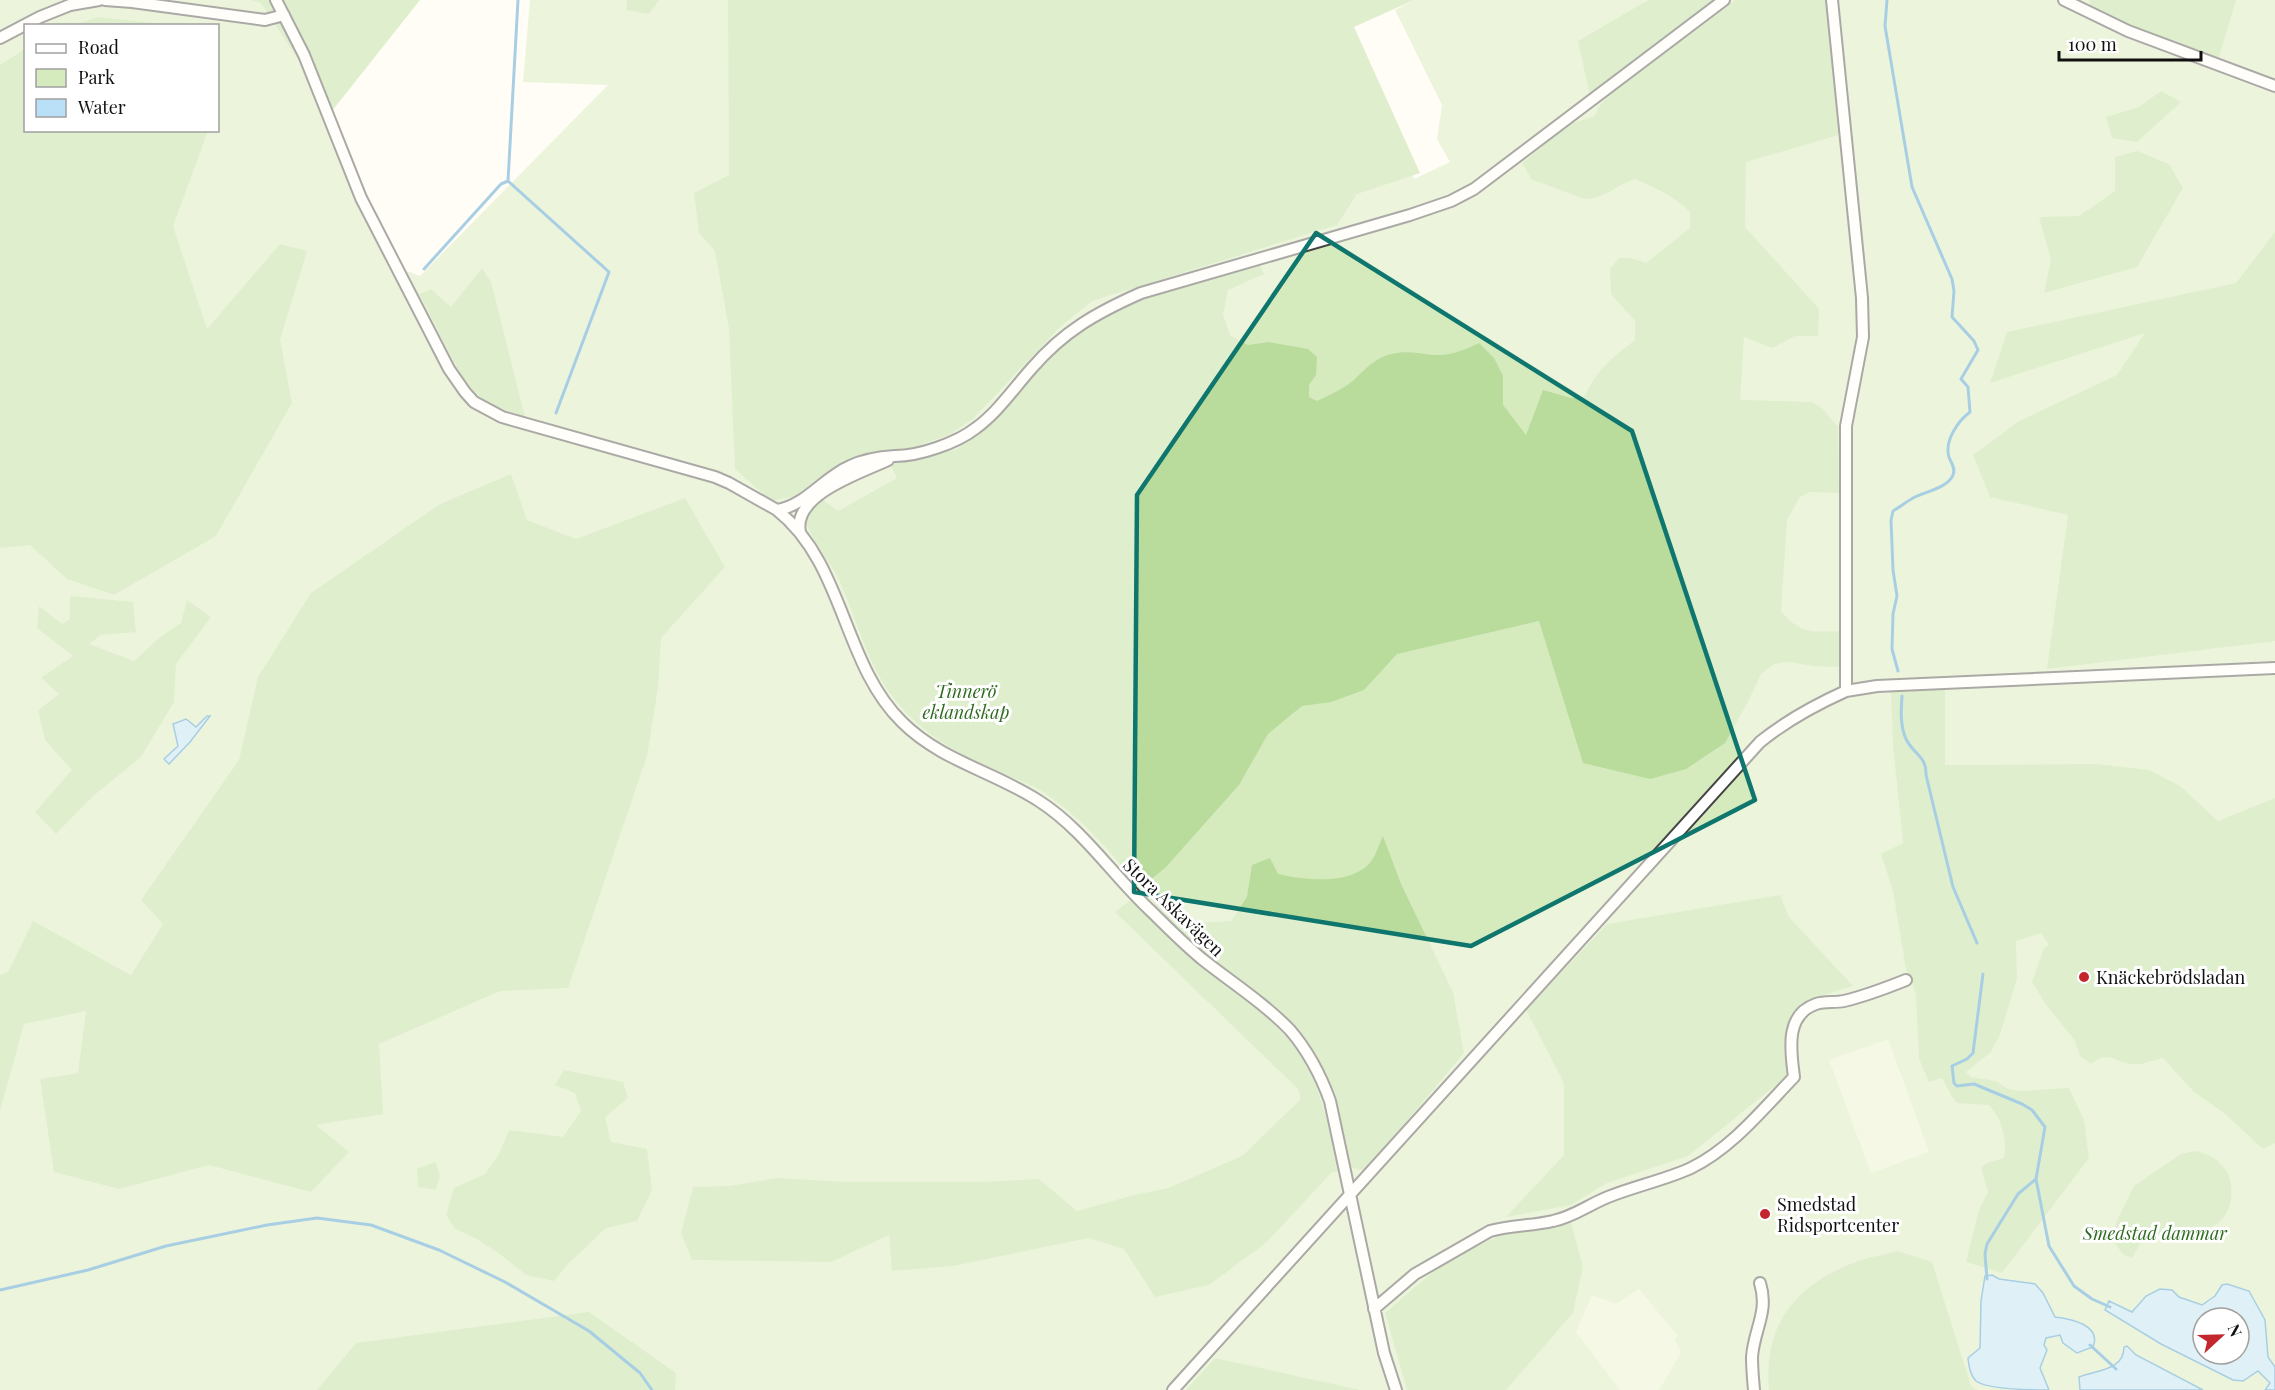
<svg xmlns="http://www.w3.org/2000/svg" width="2275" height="1390" font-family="'Playfair Display',serif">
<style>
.green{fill:#d5ebbd;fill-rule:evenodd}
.forest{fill:#b9dc9c}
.pitch{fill:#e6f2cf}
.water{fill:#b9e0f7;stroke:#3f96cf;stroke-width:1.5;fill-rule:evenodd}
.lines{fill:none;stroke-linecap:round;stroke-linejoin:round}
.stream{stroke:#3f96cf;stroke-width:3}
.minor-casing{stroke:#444;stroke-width:14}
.minor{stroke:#fff;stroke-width:10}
.marked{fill:none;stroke:#0f766e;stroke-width:4.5;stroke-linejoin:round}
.poi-dot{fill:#c4262e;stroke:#fff;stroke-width:2}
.labels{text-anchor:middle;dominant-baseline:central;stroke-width:6;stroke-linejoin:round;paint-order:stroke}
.park-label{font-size:18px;font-style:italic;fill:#2f6b1f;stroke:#fff}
.street-label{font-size:18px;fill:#111;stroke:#fff}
.poi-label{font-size:18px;fill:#111;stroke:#fff;text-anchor:start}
</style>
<rect width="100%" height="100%" fill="#fffdf5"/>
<path class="green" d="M0 0H274L394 266 420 276 608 85 523 82 530 0H1355L1351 28 1414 179 1450 162 1437 139 1442 105 1395 10 1414 0H1648L1643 2 1667 0H2275V1390H0ZM26 26H218V130H26ZM2203 1318H2239V1354H2203Z"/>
<path class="forest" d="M251 0H420L332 111 261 3Z
M627 0H659L649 14 626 10Z
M728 0H1414L1354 27 1420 173 1357 194 1337 225 1092 301 1060 327 973 419 949 435 913 447 843 460 795 496 771 501 735 469 729 329 715 251 699 233 694 193 729 175Z
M1648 0H1717L1590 96 1578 41Z
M1735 0H1826L1842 134 1746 162 1745 227 1819 309 1818 336H1795L1772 348 1744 337 1740 400 1812 402 1822 408 1838 427 1839 493 1810 492 1800 497 1787 520 1781 611C1800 634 1811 632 1839 631V667L1813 666 1789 662 1774 664 1761 674 1748 702 1725 743 1686 769 1650 779 1583 763 1539 621 1397 654 1364 690 1331 702 1302 706 1268 734 1239 785 1166 867 1141 888C1111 853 1082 818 1043 792 1031 784 1015 779 1002 773 957 753 923 736 892 696 865 660 856 615 837 576 831 565 805 529 806 520 807 512 817 505 822 499L838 511 897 478 890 464 957 449 976 435 1000 411 1076 331 1125 306 1154 294 1259 262 1264 274 1228 290 1223 314 1230 335 1248 345 1269 342 1308 349 1317 357 1316 375 1309 385V397L1317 401C1330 395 1343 389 1354 380 1365 369 1376 357 1392 354 1407 350 1419 354 1434 355 1450 356 1464 350 1479 343L1494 358 1503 376V405L1526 435 1543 390 1571 398 1585 396C1596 370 1613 357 1635 340V321L1611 294 1610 269 1619 258H1631L1646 263 1690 228V212C1674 196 1656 188 1635 179 1619 184 1603 199 1586 199 1579 198 1544 183 1532 180L1522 163 1570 124 1595 116 1598 108 1608 96Z
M2089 0H2236L2218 60 2148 34 2091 8Z
M98 17 162 24 163 25H74Z
M25 49 26 130 208 131 173 226 207 329 280 244 307 251 280 340 292 403 216 536 114 595 67 579 30 545 0 548V65Z
M2161 91 2181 102 2137 142 2112 138 2106 117 2139 107Z
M2137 151 2169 164 2183 188 2137 267 2044 293 2051 260 2039 217 2079 216 2115 191V157Z
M2275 232V641L2047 669 2068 515 1990 497 1973 455 2019 421 2117 375 2145 333 1990 383 2007 332 2236 283Z
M482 268 491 282 525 417 487 404 463 379 419 294 431 289 451 307Z
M511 474 527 520 576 539 685 498 725 567 661 638 658 687 647 756 568 988 500 991 379 1044 383 1114 316 1125 349 1152 311 1192 209 1165 119 1189 54 1172 40 1079 78 1073 86 1011 24 1024 0 1111V975L8 972 33 921 131 975 163 924 141 900 239 760 258 677 311 593 440 504Z
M70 596 133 602 136 632 101 635 89 644 134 661 159 638 181 623 187 600 211 617 176 664 174 702 141 757 92 797 56 834 35 812 72 770 45 740 38 710 59 694 41 678 73 656 37 628 39 606 62 624 70 619Z
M1945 687V765L2097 764 2149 770 2180 786 2218 821 2275 798V1143L2263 1149 2224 1113 2194 1092 2163 1058C2154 1060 2140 1066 2130 1064 2113 1061 2108 1050 2091 1064L2080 1056 2074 1039 2046 1005 2032 982 2044 948 2049 945 2041 933 2016 941 2017 978 2000 1035 1990 1053 1966 1072 1971 1077 1996 1081 2008 1089 2022 1091 2069 1088 2084 1120 2089 1158 2002 1273 1966 1262 1979 1210 1988 1192 1981 1168 1987 1163 2004 1158C2007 1139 2002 1119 1989 1105L1957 1103 1952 1097 1942 1078 1929 1082 1919 1059 1916 994 1906 969 1893 891 1881 854 1903 843 1893 745 1891 690Z
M1383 836 1401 884 1453 992 1464 1053 1371 1164 1365 1169 1358 1170 1348 1165 1316 1062 1182 934 1143 891 1147 888 1166 898 1199 923 1231 921 1247 897 1252 865 1270 858 1278 874C1304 880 1347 885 1368 865 1375 859 1379 844 1383 836Z
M1780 895 1789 917 1853 986 1805 1001 1788 1032 1786 1077 1688 1156 1607 1183 1571 1205 1506 1217 1564 1155V1083L1526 1010 1607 924Z
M1132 899C1154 921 1175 943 1198 963 1231 991 1273 1015 1297 1051 1322 1086 1329 1130 1339 1171L1331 1173 1267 1242 1209 1285 1155 1297 1124 1249 1088 1238 953 1266 892 1271 889 1235 831 1262 692 1260 681 1233 693 1187 729 1186 777 1178 845 1182H980L1039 1179 1077 1211 1134 1195 1168 1188 1242 1156 1300 1100 1299 1090 1115 912Z
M564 1070 623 1082 628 1098 605 1117 611 1142 647 1149 652 1190 637 1221 606 1228 568 1264 554 1281 526 1275 501 1255 477 1239 455 1229 446 1215 454 1188 485 1174 499 1154 509 1130 563 1137 581 1111 575 1093 555 1085Z
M2195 1151C2210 1154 2220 1160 2228 1174 2236 1192 2231 1219 2211 1227 2206 1229 2203 1227 2197 1227 2185 1227 2177 1234 2168 1240L2158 1239 2149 1234 2143 1239 2132 1258 2123 1254 2116 1245 2114 1237 2116 1222 2134 1186 2181 1154Z
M435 1162 440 1175 436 1190 418 1187 417 1169Z
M1571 1223 1583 1267 1573 1313 1506 1390H1407L1385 1313 1442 1264 1508 1231Z
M1898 1251 1932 1262 1971 1386 1976 1390H1769C1763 1326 1794 1286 1853 1263 1867 1257 1883 1255 1898 1251Z
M589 1312 676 1373 675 1390H317L356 1343Z
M1215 1358 1360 1390H1186Z"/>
<path class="pitch" d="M1888 1039 1929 1152 1871 1173 1829 1060Z
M1639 1289 1678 1336 1675 1340 1681 1353 1659 1390H1620L1576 1332 1592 1295 1616 1304Z"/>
<path class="water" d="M207 716H210L190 742 169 764 164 759 178 746 173 724 186 719 196 727Z
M1992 1275 1999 1279 2035 1284 2043 1293 2055 1317C2071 1319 2102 1325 2093 1347L2077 1353 2063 1343 2060 1335 2046 1338 2044 1345 2047 1350 2040 1368 2049 1390C2031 1390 1988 1390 1976 1381 1970 1375 1969 1366 1968 1358L1980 1348 1981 1301 1985 1276Z
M2227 1284 2249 1291 2265 1320 2268 1357 2275 1367V1390H2265L2270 1383 2258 1371 2243 1381 2233 1380 2161 1344 2105 1310 2109 1301 2132 1312 2146 1296 2160 1289 2172 1290 2179 1297 2202 1305 2215 1296 2222 1285ZM2203 1318H2239V1354H2203Z
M2127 1346 2136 1355 2203 1390H2080L2079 1377C2096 1370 2124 1371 2124 1347Z"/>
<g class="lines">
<path class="stream" d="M518 0 508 181 609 272 556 413
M1887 0 1885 26 1912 187 1952 279 1954 291 1952 317 1974 341 1978 350 1961 379 1968 387 1970 412C1958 421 1944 441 1949 457 1951 463 1956 468 1953 475 1948 488 1924 492 1913 498 1906 502 1900 507 1893 511L1891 520 1893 570 1897 596 1893 614 1892 649 1898 671
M424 269 501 184 508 181
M1902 696C1901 711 1900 725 1906 739 1913 754 1927 756 1926 775L1953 887 1977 943
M1983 974 1973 1053 1967 1059 1952 1066 1954 1083 1957 1086 1974 1084 2022 1104 2032 1110 2045 1127 2036 1179 2049 1246 2074 1286 2092 1299 2110 1307
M1987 1279 1985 1254 1987 1244 2018 1194 2036 1179
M0 1290 88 1270 166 1246 267 1225 317 1218 371 1225 439 1250 505 1282 589 1331 640 1373 652 1390
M2090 1345 2116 1369"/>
<g class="minor-casing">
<path id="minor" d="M105 0 132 2 265 20 284 15
M276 0 304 55 361 198 449 369 465 392 474 402 502 417 715 477 729 483 777 510C805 506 824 477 850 466 865 459 879 457 895 456 919 456 957 443 976 428 998 412 1014 388 1032 368 1064 331 1096 313 1141 293L1410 215 1451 201 1474 189 1724 0
M2064 0 2128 31 2275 86
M0 38 40 17 70 5 99 0
M777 510C845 564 842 663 902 722 941 761 995 772 1039 801 1084 830 1113 876 1152 912 1168 928 1184 944 1202 959 1231 982 1264 1003 1290 1030 1308 1051 1321 1076 1330 1101L1384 1353 1396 1390
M800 532C792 494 863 472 888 460
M1846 691 1877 686 2275 668
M1374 1309 1415 1274 1490 1231C1511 1225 1532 1226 1553 1221 1573 1217 1590 1204 1608 1197 1635 1186 1665 1180 1691 1168 1732 1148 1763 1109 1794 1077 1791 1052 1784 1015 1816 1004 1825 1001 1835 1003 1844 1001 1865 996 1886 988 1906 980
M1173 1390 1760 742C1787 720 1815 705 1846 691V426L1863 337 1862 298 1832 0
M1754 1390C1753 1379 1752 1368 1752 1357 1754 1329 1769 1312 1760 1283"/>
</g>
<use href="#minor" class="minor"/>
</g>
<path d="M0 0H2275V1390H0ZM1316 233 1632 431 1755 800 1471 946 1134 892 1137 495Z" fill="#fffdf5" fill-opacity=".55" fill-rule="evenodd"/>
<path class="marked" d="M1316 233 1632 431 1755 800 1471 946 1134 892 1137 495Z"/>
<g class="poi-dot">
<circle cx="2084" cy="977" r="6"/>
<circle cx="1765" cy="1214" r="6"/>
</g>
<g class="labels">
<g class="park-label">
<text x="966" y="691">Tinnerö<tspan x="966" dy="21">eklandskap</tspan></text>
<text x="2155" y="1233">Smedstad dammar</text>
</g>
<g class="street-label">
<text transform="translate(1174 907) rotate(44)">Stora Askavägen</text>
</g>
<g class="poi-label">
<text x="2096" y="977">Knäckebrödsladan</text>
<text x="1777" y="1204">Smedstad<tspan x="1777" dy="21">Ridsportcenter</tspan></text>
</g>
</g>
<rect x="24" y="24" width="195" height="108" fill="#ffffff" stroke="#a0a0a0" stroke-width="1.5"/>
<rect x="36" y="44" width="30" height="9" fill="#ffffff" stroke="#a0a0a0" stroke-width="1.5"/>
<text x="78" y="54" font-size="18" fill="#111111">Road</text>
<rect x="36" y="69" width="30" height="18" fill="#d5ebbd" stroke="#a0a0a0" stroke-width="1.5"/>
<text x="78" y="84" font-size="18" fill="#111111">Park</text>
<rect x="36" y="99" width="30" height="18" fill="#b9e0f7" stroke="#a0a0a0" stroke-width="1.5"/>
<text x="78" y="114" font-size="18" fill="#111111">Water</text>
<g transform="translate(2221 1336) rotate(68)"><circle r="28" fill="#ffffff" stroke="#a0a0a0" stroke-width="1.5"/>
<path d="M0-4.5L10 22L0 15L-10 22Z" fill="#c4262e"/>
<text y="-9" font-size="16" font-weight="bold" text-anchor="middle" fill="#111111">N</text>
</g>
<path d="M2059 51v9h142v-9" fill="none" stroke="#111111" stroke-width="3"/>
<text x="2068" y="51" font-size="18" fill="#111111" stroke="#ffffff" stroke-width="4.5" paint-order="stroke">100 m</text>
</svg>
